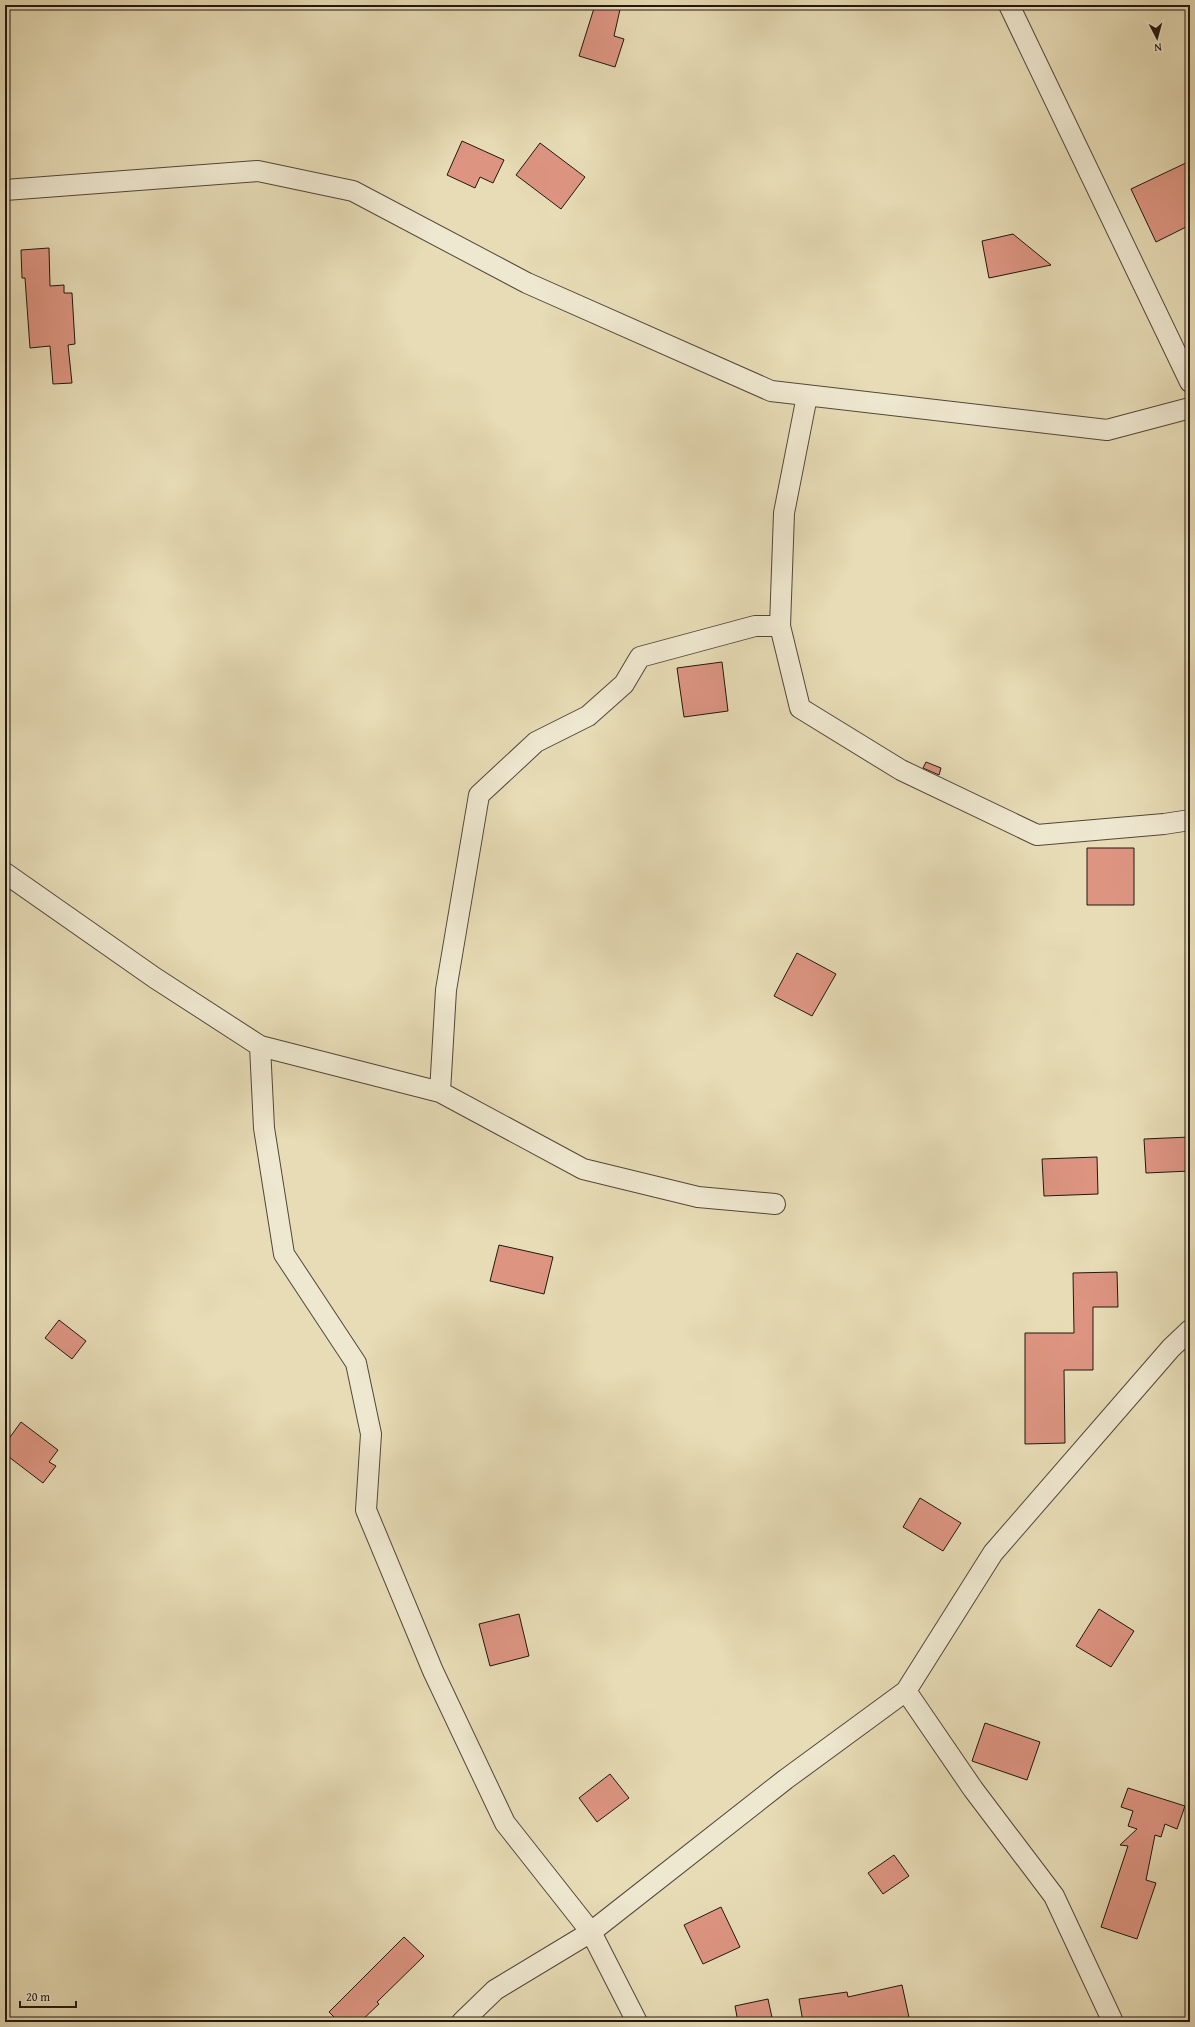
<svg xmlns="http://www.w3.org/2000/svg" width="1195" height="2027" font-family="'Gentium Book Plus',serif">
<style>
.building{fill:#dd9582;stroke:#21170f}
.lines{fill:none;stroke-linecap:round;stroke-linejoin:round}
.street-casing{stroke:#524839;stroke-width:22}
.street{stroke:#efe8d0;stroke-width:20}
</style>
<rect width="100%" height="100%" fill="#e7dcb6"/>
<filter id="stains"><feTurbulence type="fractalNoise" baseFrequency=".005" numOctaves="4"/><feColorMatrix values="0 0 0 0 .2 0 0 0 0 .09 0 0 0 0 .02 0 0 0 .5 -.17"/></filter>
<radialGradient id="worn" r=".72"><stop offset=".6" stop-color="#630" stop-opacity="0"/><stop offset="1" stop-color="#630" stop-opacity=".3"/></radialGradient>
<path class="building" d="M595 5H621L614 36 624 39 615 67 579 56Z
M462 141 504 160 493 183 480 177 475 188 447 175Z
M540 143 585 177 561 209 516 175Z
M1190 161V225L1156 242 1131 189Z
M1013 234 1051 265 989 278 982 241Z
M49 248 50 286 64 285V293H72L75 344 68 345 72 383 53 384 50 346 30 348 25 278H22L21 250Z
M722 662 728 711 684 717 677 668Z
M926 762 941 768 939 775 923 768Z
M1087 848H1134V905H1087Z
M797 953 836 974 812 1016 774 996Z
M1190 1137V1171L1146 1173 1144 1139Z
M1097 1157 1098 1194 1044 1196 1042 1159Z
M499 1245 553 1257 544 1294 490 1281Z
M1117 1272 1118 1307H1093V1370H1064L1065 1443 1025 1444V1333H1074L1073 1273Z
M59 1320 86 1341 72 1359 45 1338Z
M21 1422 58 1450 49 1462 56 1466 43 1483 5 1454V1444Z
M920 1498 961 1523 943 1551 903 1527Z
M1099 1609 1134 1631 1111 1667 1076 1646Z
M519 1614 529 1656 490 1666 479 1624Z
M985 1723 1040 1742 1027 1780 972 1761Z
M610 1774 629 1798 597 1822 579 1798Z
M1128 1788 1185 1806 1177 1829 1165 1824 1161 1837 1155 1835 1146 1880 1156 1883 1137 1939 1101 1927 1128 1846 1120 1845 1137 1829 1128 1826 1133 1811 1121 1807Z
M894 1855 909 1876 883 1894 868 1873Z
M721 1907 740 1947 703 1964 684 1925Z
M404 1937 424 1956 377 2002 379 2004 360 2022H339L329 2012Z
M902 1985 910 2022H803L799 1999 847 1992 848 1997Z
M768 1999 773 2022H738L735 2006Z"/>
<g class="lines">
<g class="street-casing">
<path id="street" d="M1009 5 1190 382
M5 190 258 171 353 191 527 283 771 391 1107 430 1190 408
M807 396 784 513 780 626 800 708 901 770 1037 835 1164 824 1190 820
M5 873 155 978 260 1046 440 1092 446 990 479 795 536 742 588 716 624 684 640 657 755 626H780
M260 1046 264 1128 284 1254 356 1363 371 1434 366 1510 433 1671 505 1823 591 1932 637 2022
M440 1092 583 1169 698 1197 775 1204
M906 1691 973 1789 1054 1896 1113 2022
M462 2022 495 1990 591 1932 786 1779 906 1691 993 1553 1171 1348 1190 1330"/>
</g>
<use href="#street" class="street"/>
</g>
<rect width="1195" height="2027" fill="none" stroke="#e7dcb6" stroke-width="20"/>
<rect x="6" y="6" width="1183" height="2015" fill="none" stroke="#21170f" stroke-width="2"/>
<rect x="10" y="10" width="1175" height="2007" fill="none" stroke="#21170f"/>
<g transform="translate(1157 38) rotate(174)" stroke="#efe8d0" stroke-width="3" paint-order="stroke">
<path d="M0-3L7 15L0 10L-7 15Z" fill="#21170f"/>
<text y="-6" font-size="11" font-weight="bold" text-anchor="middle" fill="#21170f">N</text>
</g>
<path d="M20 2001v6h56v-6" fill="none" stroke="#21170f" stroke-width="2"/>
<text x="26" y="2001" font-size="12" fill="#21170f" stroke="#efe8d0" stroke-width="3" paint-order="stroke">20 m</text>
<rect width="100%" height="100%" filter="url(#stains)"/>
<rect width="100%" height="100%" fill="url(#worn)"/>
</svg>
